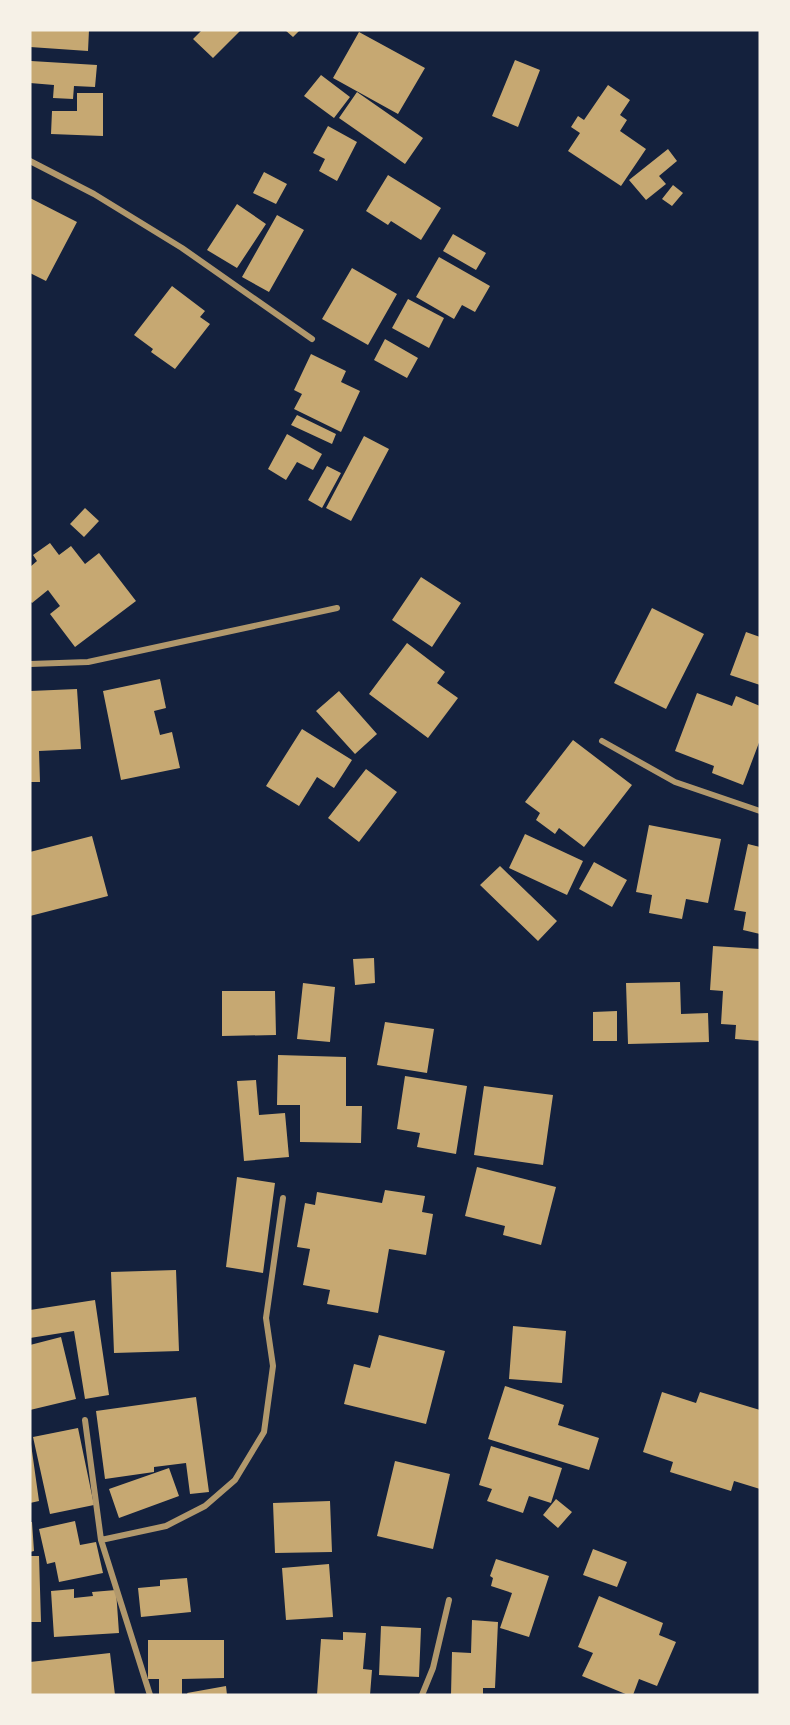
<svg xmlns="http://www.w3.org/2000/svg" width="790" height="1725" font-family="Ubuntu,sans-serif">
<style>
.building{fill:#c6a872}
.lines{fill:none;stroke-linecap:round;stroke-linejoin:round}
.minor{stroke:#b1986c;stroke-width:6}
</style>
<rect width="100%" height="100%" fill="#14213d"/>
<path class="building" d="M30 30H89L88 51 30 47Z
M202 30H241L213 58 193 39Z
M285 30H300L293 37Z
M359 32 425 68 398 114 333 78Z
M515 60 540 70 518 127 492 116Z
M31 61 97 65 95 87 74 86 73 99 53 98 54 85 30 83Z
M321 75 350 97 334 118 304 96Z
M608 85 630 100 620 115 627 120 620 131 646 149 621 186 568 151 580 133 571 127 578 116 584 120Z
M357 92 423 138 405 164 339 118Z
M77 93H103V136L51 134 52 111H77Z
M328 126 357 142 337 181 319 171 325 159 313 153Z
M668 149 677 161 659 176 666 184 646 200 629 180Z
M264 172 287 184 276 204 253 193Z
M388 175 441 208 421 240 391 221 388 225 366 211Z
M673 185 683 193 672 206 662 199Z
M30 198 77 222 46 281 30 273Z
M237 204 266 224 237 268 207 250Z
M277 215 304 230 269 292 242 277Z
M453 234 486 253 476 270 443 251Z
M439 257 490 286 475 312 462 305 454 319 416 297Z
M352 268 397 294 368 345 322 319Z
M172 286 205 311 200 317 210 324 175 369 151 352 153 349 134 335Z
M408 299 444 318 429 348 392 328Z
M385 339 418 358 407 378 374 360Z
M311 354 346 371 341 382 360 391 341 432 294 409 302 394 294 390Z
M297 415 336 434 332 444 291 425Z
M287 434 322 454 313 470 297 462 286 480 268 469Z
M364 436 389 449 351 521 326 508Z
M327 466 341 473 322 508 308 500Z
M85 508 99 521 84 537 70 524Z
M50 543 59 555 71 546 85 564 99 553 136 601 75 647 50 614 60 606 48 590 32 603 30 601V567L37 561 33 555Z
M421 577 461 603 432 647 392 620Z
M652 608 704 634 666 709 614 683Z
M746 632 760 637V685L730 675Z
M407 643 445 672 437 683 458 698 428 738 369 694Z
M160 679 166 708 154 711 160 735 172 732 180 768 121 780 103 691Z
M77 689 81 749 39 751 40 782H30V691Z
M339 691 377 734 355 754 316 711Z
M697 693 732 706 736 696 760 706V740L743 785 712 773 714 766 675 751Z
M302 729 352 760 334 788 317 777 299 806 266 786Z
M573 740 632 785 584 847 559 828 555 834 536 820 540 813 525 802Z
M366 769 397 792 359 842 328 818Z
M649 825 721 839 708 903 686 899 682 919 649 913 652 895 636 892Z
M525 834 583 861 567 895 509 868Z
M92 836 108 896 30 916V852Z
M748 844 760 847V934L743 930 746 912 734 910Z
M594 862 627 880 612 907 579 889Z
M500 866 557 921 538 941 480 885Z
M713 946 760 949V1041L735 1039 736 1025 721 1024 723 991 710 990Z
M374 958 375 983 355 985 353 959Z
M680 982 681 1014 708 1013 709 1042 628 1044 626 983Z
M303 983 335 987 330 1042 297 1039Z
M222 991H275L276 1035 222 1036Z
M617 1011V1041H593V1012Z
M385 1022 434 1029 427 1073 377 1065Z
M278 1055 346 1057V1106H362L361 1143 300 1142V1105H277Z
M405 1076 467 1086 456 1154 417 1147 420 1133 397 1129Z
M256 1080 259 1115 285 1113 289 1157 244 1161 237 1081Z
M484 1086 553 1095 543 1165 474 1155Z
M477 1167 556 1187 541 1245 503 1235 505 1226 465 1216Z
M237 1177 275 1183 263 1273 226 1267Z
M385 1190 425 1196 422 1212 433 1214 426 1255 389 1249 378 1313 327 1304 330 1290 303 1285 310 1249 297 1247 305 1203 315 1205 317 1192 382 1203Z
M176 1270 179 1351 114 1353 111 1272Z
M95 1300 109 1395 85 1399 74 1331 30 1338V1310Z
M513 1326 566 1331 562 1383 509 1379Z
M379 1335 445 1351 426 1424 344 1404 354 1364 370 1368Z
M61 1337 76 1399 30 1410V1345Z
M505 1386 564 1405 558 1425 599 1438 589 1470 488 1439Z
M662 1392 696 1403 700 1392 760 1410V1489L734 1481 731 1491 670 1472 673 1462 643 1452Z
M196 1397 209 1492 190 1494 186 1463 154 1467V1472L105 1479 96 1411Z
M78 1428 94 1505 50 1514 33 1437Z
M30 1444H31L39 1501 30 1503Z
M491 1446 562 1468 551 1503 529 1496 523 1513 487 1501 492 1489 479 1485Z
M395 1461 450 1474 433 1549 377 1536Z
M169 1468 179 1496 119 1518 109 1489Z
M556 1499 572 1512 558 1528 543 1515Z
M330 1501 332 1552 275 1553 273 1503Z
M75 1521 80 1545 96 1542 103 1573 59 1582 55 1562 47 1564 39 1529Z
M30 1522H32L34 1551 30 1552Z
M593 1549 627 1562 617 1587 583 1575Z
M30 1556H39L41 1622H30Z
M496 1559 549 1576 529 1637 500 1628 512 1593 491 1586 493 1578 490 1576Z
M329 1564 333 1617 286 1620 282 1568Z
M187 1578 191 1612 141 1617 138 1588 160 1586V1580Z
M74 1589V1598L93 1596 92 1592 116 1590 119 1633 54 1637 51 1591Z
M599 1596 663 1623 659 1635 676 1642 657 1686 639 1679 633 1695H628L582 1676 593 1653 578 1647Z
M472 1620 498 1622 495 1688H483V1695H451L452 1652 471 1653Z
M381 1626 421 1628 419 1677 379 1675Z
M343 1632 366 1633 363 1669 372 1670 370 1695H317L321 1639 343 1640Z
M148 1640H224V1678L182 1679V1695H159V1679H148Z
M110 1653 115 1695H30V1662Z
M226 1686 227 1695H188L187 1693Z"/>
<g class="lines">
<path class="minor" d="M30 161 94 194 182 248 312 339
M30 664 88 662 337 608
M602 741 675 782 760 811
M85 1420 101 1540 150 1695
M101 1540 166 1526 205 1506 235 1480 264 1432 273 1366 266 1318 283 1198
M422 1695 433 1668 449 1600"/>
</g>
<rect width="790" height="1725" fill="none" stroke="#f6f1e7" stroke-width="63"/>
</svg>
